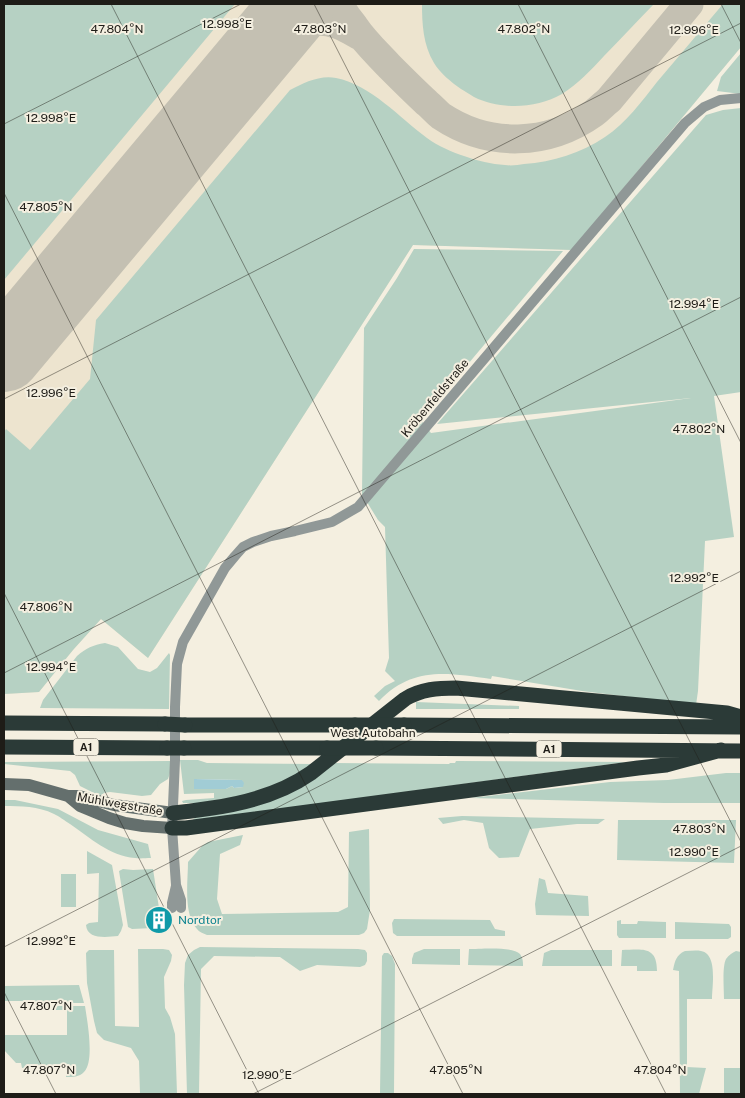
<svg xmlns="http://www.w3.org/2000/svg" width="745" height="1098" font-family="'Public Sans',sans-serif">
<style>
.built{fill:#ede4cf}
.green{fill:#b6d1c3;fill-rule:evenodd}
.water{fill:#a1ccd5}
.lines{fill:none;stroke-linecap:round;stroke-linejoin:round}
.taxiway{stroke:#c4c0b2;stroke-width:29}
.runway{stroke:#c4c0b2;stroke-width:74}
.street{stroke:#909897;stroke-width:10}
.secondary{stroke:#646f6d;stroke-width:12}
.highway{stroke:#2b3a37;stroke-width:15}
.highway-bridge{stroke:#2b3a37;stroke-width:15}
.ticks{fill:none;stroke:#1e1c17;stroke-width:1;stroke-opacity:0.45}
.labels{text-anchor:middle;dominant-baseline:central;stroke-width:4;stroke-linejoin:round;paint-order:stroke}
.shield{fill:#f4efe0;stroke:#5e5b53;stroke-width:1}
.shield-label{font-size:11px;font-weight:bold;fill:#1e1c17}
.street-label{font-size:12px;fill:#1e1c17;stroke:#f4efe0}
.culture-label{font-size:12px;fill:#0d838f;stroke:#f4efe0;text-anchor:start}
.ticks-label{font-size:12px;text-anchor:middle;fill:#1e1c17;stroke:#f4efe0;stroke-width:4;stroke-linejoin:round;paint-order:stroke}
</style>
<rect width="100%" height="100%" fill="#f4efe0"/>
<path class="built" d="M4 4H741V47L572 250 413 245 148 658 101 619 73 650 39 692 4 694Z"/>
<path class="green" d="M4 4H235L4 280Z
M422 4H654C637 21 621 39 604 56 591 70 578 84 562 94 536 109 500 110 474 97 469 94 465 91 461 89 451 82 440 73 434 63 423 45 422 23 422 4Z
M723 4H741V47L572 250 413 245 148 658 101 619 73 650 39 692 4 694V432L6 429 30 450 90 379 96 320 290 90C304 83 319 75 336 78 371 85 400 118 427 138 438 146 452 152 464 156 478 161 491 164 505 165 511 166 518 165 524 164 553 162 581 153 605 137 626 123 642 101 657 82 679 56 701 30 723 4Z
M741 53V94L717 91 721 77Z
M741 108V392L714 396 734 537 705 541 698 691 696 705 582 691 492 676 491 679C447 673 413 666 379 701L374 696 385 686 395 681 385 671 389 658 385 527 378 520 362 494 364 328 397 278 414 249 563 251 421 420 431 433 691 398 437 424 706 115 723 110Z
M105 643 118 647 138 669 150 672 157 668 169 653 170 655 169 709 40 708 43 700 77 656C86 648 93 645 105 643Z
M416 702 519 706V709H416Z
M180 760H198L207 763 314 764 299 776 257 793 200 803H183L182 801 186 800 214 798V793L184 794ZM197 779 242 780 243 787 234 788 232 786 226 789 194 788Z
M170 761V773L168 779 160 784 151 795 142 796 110 792 104 793 100 796 80 786 75 775 70 771 4 764V762Z
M456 761 626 762 194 821 193 819 333 763 449 764 450 763H455Z
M726 773H741V803H664L471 798 610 782 668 780Z
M4 800H15L58 809 98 830 148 844 151 858C145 858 140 859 135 858 109 856 91 838 70 824 65 821 59 816 54 814 38 806 21 806 4 806Z
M462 816 605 819 598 824H577L530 829 519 857 499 858 489 848 483 823 464 820 443 824 438 818Z
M618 820H736L734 863 617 860Z
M369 829 370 910 367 929 364 933 359 935H207C203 933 199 932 197 929 183 914 188 881 188 862L202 846 208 842 243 835 240 845 220 854 217 899 222 914 338 912 348 907 349 832Z
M87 851 112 865 123 925 121 931 118 936C107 937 87 940 86 925L89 923 98 922 99 873 87 874Z
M123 869 133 870 153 869 159 908 153 909V928L132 929 128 927 119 871Z
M61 874H76V907H61Z
M539 878 545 880 548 893 588 896 589 916 536 915 535 904Z
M394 919 490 920 495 929 505 931V936H397L393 933 392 923Z
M621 920V924H637L638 921 666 922V938H619L617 935V921Z
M675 922 729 924 731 927V937L728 939H675Z
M200 947 358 949 365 950 367 953V961L365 965 360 967 317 965 300 971 280 957 214 956 201 969 199 1094H187L184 985 185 963 188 955 194 950Z
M138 949H163L169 950 172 955 171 961 164 977 165 1008 170 1017 175 1034 177 1094H140L139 1061 131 1048 104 1040 97 1033 94 1021 87 983 86 953 89 950H114L115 1026 139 1027Z
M424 949H460V965L412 964V959L414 953Z
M469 949C480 949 513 946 520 954 523 958 523 962 523 966L468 965Z
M551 950H612V966H542L544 953Z
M622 950C641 950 657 945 657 971H637V966H621Z
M685 951C690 951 696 950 701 951 718 954 712 986 712 999H687V1067L706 1068 699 1094H680L679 971 673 970C675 961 676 955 685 951Z
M736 951 741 952V999H724C724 989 722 967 726 959 729 955 732 953 736 951Z
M384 953H388L392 956 395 964 394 1094H380L382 956Z
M79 985 84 1003H35L34 1001H4V986Z
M40 1006H85C87 1020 95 1061 84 1072 79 1077 73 1077 66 1077V1068H22L21 1063H16L4 1050V1035H67V1010H40Z
M724 1068H741V1094H724Z"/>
<path class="water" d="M194 779 242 780 244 783 243 787 234 788 232 786 226 789H194Z"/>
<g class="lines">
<path class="taxiway" d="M340 4C343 13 348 18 354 26 364 41 377 53 389 66 402 79 414 91 427 103 432 107 436 112 441 116 489 148 548 146 594 113 599 109 604 104 609 100L689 4
M271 36C294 25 314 15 339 25 347 28 353 32 360 36"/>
<path class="runway" d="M4 355 298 4"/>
<path class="street" d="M172 908V903L176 886
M181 908V900L176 885 172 828 175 760V707L177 664 183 642 225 568 235 556 243 547 253 542 271 536 295 531 332 522 358 507 685 123 704 107 720 100 741 98"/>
<path class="secondary" d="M4 784 29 785 68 796H79L114 805 173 813
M68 796 80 806 109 818 125 823 143 826 172 828"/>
<path class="highway" d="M4 723 165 724
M185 725H355
M404 725 741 727
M4 747 167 748
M184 748H327
M376 748 741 751
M173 813C186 812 199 810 212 808 247 803 281 794 311 773L405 699C421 689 438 688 456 688L727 713 741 717
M172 828H186L638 768 666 765 721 750"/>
<path class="highway-bridge" d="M165 724 185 725
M355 725H404
M167 748H184
M327 748H376"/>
</g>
<path class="ticks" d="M111 4 666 1094M314 4 741 842M518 4 741 443M721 4 741 43M4 124 241 4M4 193 463 1094M4 399 741 23M4 593 259 1094M4 673 741 297M4 947 741 571M4 992 56 1094M253 1094 741 846"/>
<defs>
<g id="building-disc" transform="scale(1.4375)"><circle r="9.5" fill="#0f9aa8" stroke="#f4efe0"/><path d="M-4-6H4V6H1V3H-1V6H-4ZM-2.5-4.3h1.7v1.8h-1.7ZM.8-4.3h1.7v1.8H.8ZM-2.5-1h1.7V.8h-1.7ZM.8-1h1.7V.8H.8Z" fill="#fff"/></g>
</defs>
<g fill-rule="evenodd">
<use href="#building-disc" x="159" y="920"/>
</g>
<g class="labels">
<g class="shield">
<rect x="73.5" y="738.5" width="25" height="17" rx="4"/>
<rect x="536.5" y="740.5" width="25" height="17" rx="4"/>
</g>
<g class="shield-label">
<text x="86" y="747">A1</text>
<text x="549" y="749">A1</text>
</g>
<g class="street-label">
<text transform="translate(435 398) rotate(-50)">Kröbenfeldstraße</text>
<text x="373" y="733">West Autobahn</text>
<text transform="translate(120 804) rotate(10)">Mühlwegstraße</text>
</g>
<g class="culture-label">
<text x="178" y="920">Nordtor</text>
</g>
</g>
<g class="ticks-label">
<text x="227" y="28">12.998°E</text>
<text x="117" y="33">47.804°N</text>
<text x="320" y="33">47.803°N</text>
<text x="524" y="33">47.802°N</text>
<text x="694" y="34">12.996°E</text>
<text x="51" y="122">12.998°E</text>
<text x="46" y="211">47.805°N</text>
<text x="694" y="308">12.994°E</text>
<text x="51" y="397">12.996°E</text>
<text x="699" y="433">47.802°N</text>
<text x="694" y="582">12.992°E</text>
<text x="46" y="611">47.806°N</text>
<text x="51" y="671">12.994°E</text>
<text x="699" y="833">47.803°N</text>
<text x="694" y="856">12.990°E</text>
<text x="51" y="945">12.992°E</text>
<text x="46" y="1010">47.807°N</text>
<text x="49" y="1074">47.807°N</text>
<text x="456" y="1074">47.805°N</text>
<text x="660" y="1074">47.804°N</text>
<text x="267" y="1079">12.990°E</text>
</g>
<rect width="745" height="1098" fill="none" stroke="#1e1c17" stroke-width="10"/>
</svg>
